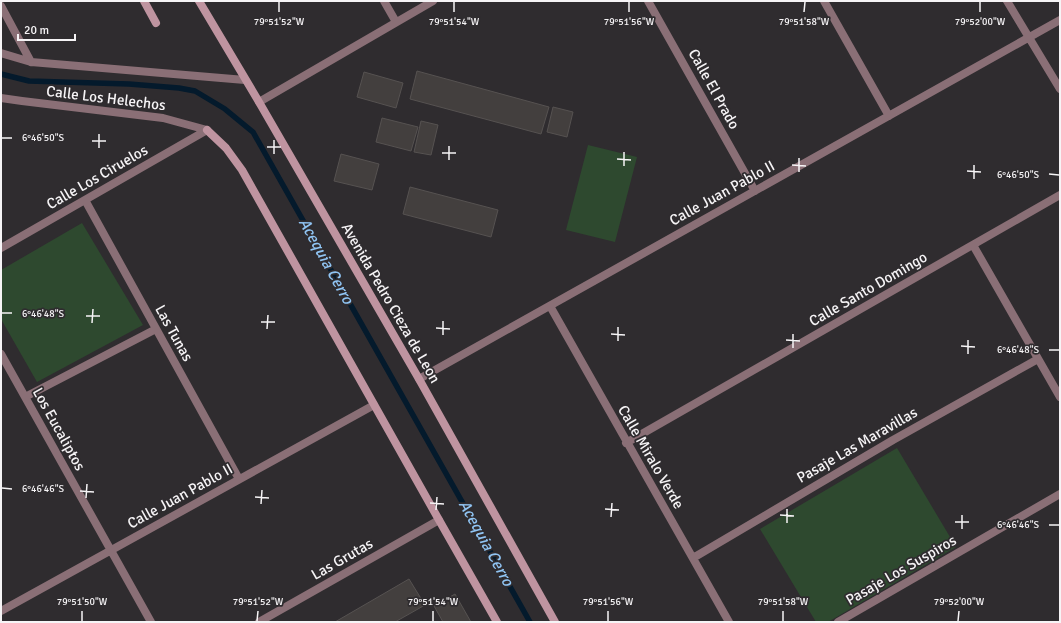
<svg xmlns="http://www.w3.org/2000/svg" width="1061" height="623" font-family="Signika,sans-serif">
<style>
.green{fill:#2e492f}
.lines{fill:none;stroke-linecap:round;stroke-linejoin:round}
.stream{stroke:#041a2c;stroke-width:5.5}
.building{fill:#433f3e;stroke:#565251}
.street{stroke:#8a6f76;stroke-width:8}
.secondary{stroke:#bf94a0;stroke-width:8}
.ticks{fill:none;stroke:#f6f4f6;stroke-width:1.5}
.labels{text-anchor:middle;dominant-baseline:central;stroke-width:3.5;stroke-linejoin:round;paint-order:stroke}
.street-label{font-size:15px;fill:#f6f4f6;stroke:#2f2c2f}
.water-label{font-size:16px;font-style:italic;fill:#90c4f3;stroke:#2f2c2f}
.ticks-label{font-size:10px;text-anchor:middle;fill:#f6f4f6;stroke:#2f2c2f;stroke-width:3.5;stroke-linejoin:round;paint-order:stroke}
</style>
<rect width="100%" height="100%" fill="#2f2c2f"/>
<path class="green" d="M588 145 637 157 615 242 566 230Z
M82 223 143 325 37 382 1 319V270Z
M897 448 956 547 828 622H816L760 529Z"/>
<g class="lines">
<path class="stream" d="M1 74 29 81 129 84 179 88 195 91 225 109 253 132 530 622"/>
</g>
<path class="building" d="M417 71 549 107 541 134 410 99Z
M364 72 403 83 396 108 357 97Z
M553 107 573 112 567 137 547 132Z
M382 118 418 127 411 151 376 142Z
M421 121 438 125 431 155 414 152Z
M341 154 379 164 372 190 334 181Z
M410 187 498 210 491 237 403 214Z
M409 579 425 605 395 622H335Z
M455 594 471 622H443L434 606Z"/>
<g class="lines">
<path class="street" d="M384 1 396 22
M648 1 755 191
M824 1 889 116
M1007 1 1060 89
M1 6 31 62
M1 53 31 62 245 80
M1 98 22 101 163 118 207 130
M259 102 433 1
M85 200 239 479
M973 245 1060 397
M1 248 207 130
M550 306 729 622
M1 354 151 622
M419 379 1060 20
M25 397 156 329
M626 443 1060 195
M693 558 893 440 1038 359
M1 611 374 405
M259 622 439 520
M838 622 1060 494"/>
<path class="secondary" d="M144 1 156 23
M199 1 259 102 419 379 555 622
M207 130 226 148 242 170 439 520 497 622"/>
</g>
<path class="ticks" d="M279 12V2M454 12V2M629 12V2M804 12 805 2M980 12V2M2 138H12M92 141H106M267 147H281M99 148V134M442 153H456M274 154V140M617 159 631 160M449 160V146M792 165 806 166M624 166V152M967 171 981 172M799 172V158M1049 174 1059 175M974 179V165M2 313H12M86 316H100M261 322H275M92 323 93 309M436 328 450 329M267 329 268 315M611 334 625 335M443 335V321M786 340 800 341M618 341V327M961 346 975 347M793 348V334M1049 350H1059M968 354V340M2 488 12 489M80 491 94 492M255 497 269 498M86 498 87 484M430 503 444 504M261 504 262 490M605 509 619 510M436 510 437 497M780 515 794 516M611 517 612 503M955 522H969M787 523V509M1049 525H1059M962 529V515M82 621V611M257 621 258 611M433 621V611M608 621V611M783 621V611M958 621 959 611"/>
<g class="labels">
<g class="street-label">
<text transform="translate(714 89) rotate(61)">Calle El Prado</text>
<text transform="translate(106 98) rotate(7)">Calle Los Helechos</text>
<text transform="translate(97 177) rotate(-30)">Calle Los Ciruelos</text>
<text transform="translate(722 193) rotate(-29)">Calle Juan Pablo II</text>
<text transform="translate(868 289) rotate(-30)">Calle Santo Domingo</text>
<text transform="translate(391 303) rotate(60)">Avenida Pedro Cieza de Leon</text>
<text transform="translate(174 333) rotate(61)">Las Tunas</text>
<text transform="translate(59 429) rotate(61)">Los Eucaliptos</text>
<text transform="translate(857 445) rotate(-30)">Pasaje Las Maravillas</text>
<text transform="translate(651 457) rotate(60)">Calle Miralo Verde</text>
<text transform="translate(180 496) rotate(-29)">Calle Juan Pablo II</text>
<text transform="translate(342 559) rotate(-30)">Las Grutas</text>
<text transform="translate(901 570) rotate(-30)">Pasaje Los Suspiros</text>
</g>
<g class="water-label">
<text transform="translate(326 261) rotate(61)">Acequia Cerro</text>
<text transform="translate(486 543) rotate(61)">Acequia Cerro</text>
</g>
</g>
<g class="ticks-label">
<text x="279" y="25">79°51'52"W</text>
<text x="454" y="25">79°51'54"W</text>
<text x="629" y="25">79°51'56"W</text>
<text x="804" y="25">79°51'58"W</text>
<text x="980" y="25">79°52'00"W</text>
<text x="43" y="141">6°46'50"S</text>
<text x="1018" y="178">6°46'50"S</text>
<text x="43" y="317">6°46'48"S</text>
<text x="1018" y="353">6°46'48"S</text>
<text x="43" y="492">6°46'46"S</text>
<text x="1018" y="528">6°46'46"S</text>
<text x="82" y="605">79°51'50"W</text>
<text x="258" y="605">79°51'52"W</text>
<text x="433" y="605">79°51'54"W</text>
<text x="608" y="605">79°51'56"W</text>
<text x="783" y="605">79°51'58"W</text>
<text x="959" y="605">79°52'00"W</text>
</g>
<rect width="1061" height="623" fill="none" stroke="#f6f4f6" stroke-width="4"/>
<path d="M18 34v6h57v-6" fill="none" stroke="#f6f4f6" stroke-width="2"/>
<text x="24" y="34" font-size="12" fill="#f6f4f6" stroke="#2f2c2f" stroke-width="3" paint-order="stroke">20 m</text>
</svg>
